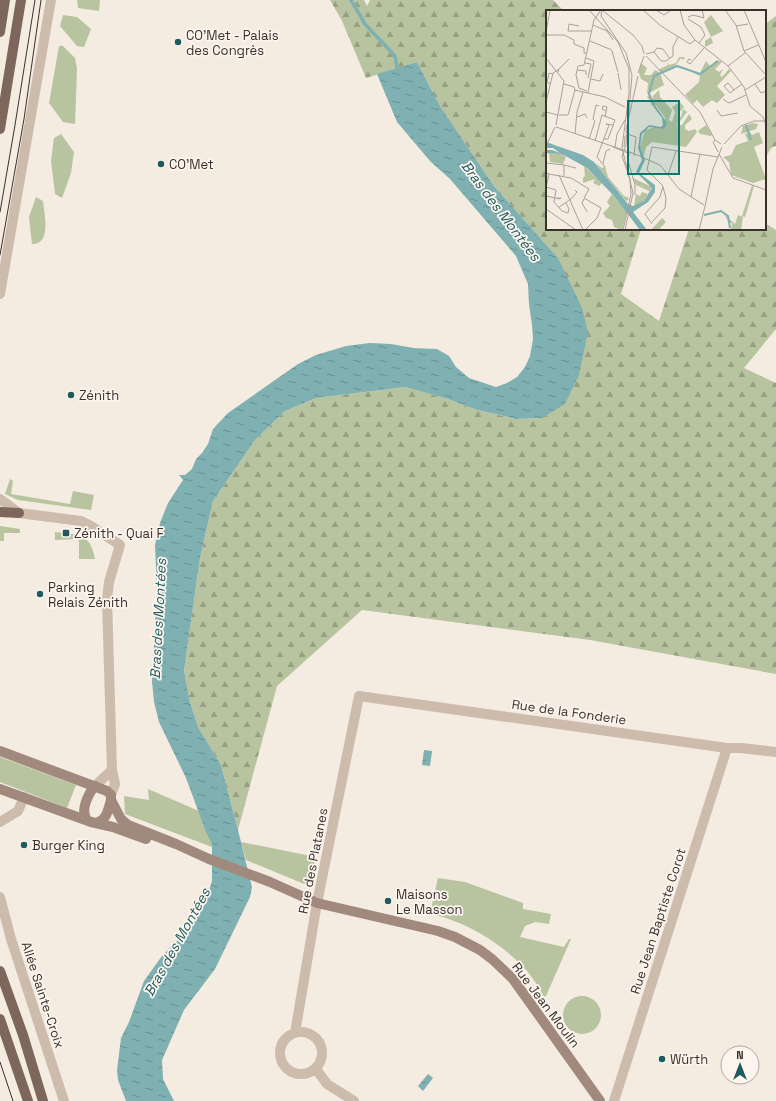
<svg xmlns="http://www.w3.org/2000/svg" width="776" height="1101" font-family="'Space Grotesk',sans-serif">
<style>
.green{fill:#b8c4a0}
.forest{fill:url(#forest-firs)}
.water{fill:url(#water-ripples)}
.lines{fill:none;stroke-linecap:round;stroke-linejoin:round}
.stream{stroke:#7fb0b2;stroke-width:3.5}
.street{stroke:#cdbbac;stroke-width:10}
.secondary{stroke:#a18a7d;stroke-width:10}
.primary{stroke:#7d675c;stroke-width:10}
.tram{stroke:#3b302b;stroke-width:1}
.poi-dot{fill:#1f5a5e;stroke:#fbf5ee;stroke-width:1.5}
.labels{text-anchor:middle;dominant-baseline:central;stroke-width:3.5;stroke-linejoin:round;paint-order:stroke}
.poi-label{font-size:13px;fill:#3b302b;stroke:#fbf5ee;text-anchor:start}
.street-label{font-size:13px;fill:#3b302b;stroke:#fbf5ee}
.water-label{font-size:14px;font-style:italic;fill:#1f5a5e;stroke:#fbf5ee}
.inset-river{fill:none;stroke:#7fb0b2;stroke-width:2}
.inset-road{fill:none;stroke:#aaa098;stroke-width:1}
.view{fill:#0f766e;fill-opacity:0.15;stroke:#0f766e;stroke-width:2}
.inset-edge{fill:none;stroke:#3b302b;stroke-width:2}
</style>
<defs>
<pattern id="forest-firs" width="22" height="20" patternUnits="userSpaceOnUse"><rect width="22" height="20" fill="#b8c4a0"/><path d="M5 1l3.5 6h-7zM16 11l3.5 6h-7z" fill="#97a083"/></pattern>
<pattern id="water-ripples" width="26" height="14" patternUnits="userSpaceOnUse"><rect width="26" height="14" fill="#7fb0b2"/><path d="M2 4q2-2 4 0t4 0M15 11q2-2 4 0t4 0" fill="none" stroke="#699091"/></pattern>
</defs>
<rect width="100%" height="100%" fill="#f4ebe1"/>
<path class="green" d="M77 0H100L99 11 78 8Z
M63 15 77 17 91 29 84 47 77 46 60 26Z
M59 46H63L75 58 77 69 75 124 63 122 49 103Z
M61 134 74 152 71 173 62 198 55 194 51 161 54 138Z
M36 197 43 201C44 212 52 245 32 244L29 217Z
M10 479 13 481 11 494 70 504 73 491 94 495 91 510 18 500 5 494Z
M0 526 20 529V533H4V541H0Z
M55 532C79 535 90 532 95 559H79V541L76 539 55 540Z
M0 757 76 785 67 808 0 782Z
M148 789 199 811 212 844V847L125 814 124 796 149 800Z
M241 842 316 857 309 886 246 860Z
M438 878 465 882 523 903V909L551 914 549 924 535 922 525 926 520 937 564 947 569 939H571L546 996 544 997C539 988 534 979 527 971 503 944 466 921 430 914Z
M563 1015a19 19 0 1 1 38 0a19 19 0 1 1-38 0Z"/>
<path class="forest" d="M330 0H364L367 6 370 0H553L564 11H547V229H641L621 294 659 321 689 229H765V223L776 230V329L744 368 776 383V674L590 640 362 610 277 686 238 830 221 765 198 727 190 702 184 671 200 558 213 501 255 440 285 411 316 398 405 387 448 399 477 410 515 419 542 418 558 258 494 186 440 106 417 62 366 78 342 21Z
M776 16V146L772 147 765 158V24Z"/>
<path class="water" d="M417 62 440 106 494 186 558 258 582 308 588 332 579 375 565 404 542 418 516 419 477 410 448 399 405 387 316 398 285 411 255 440 213 501 200 558 184 671 190 702 198 727 221 765 238 830 252 887 250 897 215 969 184 1010 162 1060 163 1079 174 1101H126L118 1080 117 1070 121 1038 129 1022 144 981 162 956 189 929 205 904 212 881V844L206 832 186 778 159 722 154 702 152 681 157 589 155 545 160 523 168 503 183 480 179 475H185L192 469 196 459 202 453 208 444 213 429 228 413 298 364 316 355 346 346 370 343 391 344 413 348 437 349 449 356 456 367 469 378 496 387 507 383 517 377 525 367 530 356 533 339 532 325 529 304 528 284 516 256 450 179 430 161 397 122 377 74Z
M424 750 432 751 430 766 422 765Z
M428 1074 433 1078 423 1091 418 1086Z"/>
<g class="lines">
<path class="stream" d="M351 0 365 24 395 56 398 73"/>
<path class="street" d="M0 294 51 0
M0 499 19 513 81 521 91 526 120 545 109 582 107 599 112 770 115 784 111 795
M95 786 112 770
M0 822 18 811 24 797
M0 897 11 939 64 1101
M280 1053a21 21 0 1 1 42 0a21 21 0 1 1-42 0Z
M295 1033 317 903 359 696 727 748H741L776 752
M316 1069 327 1084 354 1101
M614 1101 727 748"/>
<path class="secondary" d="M0 751 107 791 111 795V800L121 819 128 825 176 844 209 859 270 882 317 903 438 931 455 937 480 950 492 959 513 979 600 1101
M0 789 91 822 113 827 146 839
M88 821C79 812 88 794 95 786
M95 823C107 821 108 810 111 800"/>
<path class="primary" d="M0 32 5 0
M0 129 21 0
M0 512 19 513
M0 971 23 1035 43 1101
M0 1019 28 1101"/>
<path class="tram" d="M0 212 15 125 35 0
M0 255 24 119 41 0
M0 1062 13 1101"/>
</g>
<g class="poi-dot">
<circle cx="178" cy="42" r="4"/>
<circle cx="161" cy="164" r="4"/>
<circle cx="71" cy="395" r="4"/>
<rect x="62" y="529" width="8" height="8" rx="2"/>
<circle cx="40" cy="594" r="4"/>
<circle cx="24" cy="845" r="4"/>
<circle cx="388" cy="901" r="4"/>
<circle cx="662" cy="1059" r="4"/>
</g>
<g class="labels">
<g class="poi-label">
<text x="186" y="35">CO'Met - Palais<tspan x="186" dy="15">des Congrès</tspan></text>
<text x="169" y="164">CO'Met</text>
<text x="79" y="395">Zénith</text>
<text x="74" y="533">Zénith - Quai F</text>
<text x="48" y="587">Parking<tspan x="48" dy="15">Relais Zénith</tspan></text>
<text x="32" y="845">Burger King</text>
<text x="396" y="894">Maisons<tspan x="396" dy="15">Le Masson</tspan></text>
<text x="670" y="1059">Würth</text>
</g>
<g class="street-label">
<text transform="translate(569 712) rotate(8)">Rue de la Fonderie</text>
<text transform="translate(313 861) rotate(-79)">Rue des Platanes</text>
<text transform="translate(658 921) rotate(-72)">Rue Jean Baptiste Corot</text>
<text transform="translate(43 995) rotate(72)">Allée Sainte-Croix</text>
<text transform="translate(546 1005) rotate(53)">Rue Jean Moulin</text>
</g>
<g class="water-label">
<text transform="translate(501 211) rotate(53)">Bras des Montées</text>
<text transform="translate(158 619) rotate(-87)">Bras des Montées</text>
<text transform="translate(177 942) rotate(-61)">Bras des Montées</text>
</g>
</g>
<g transform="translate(546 10)">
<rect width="220" height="220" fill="#f4ebe1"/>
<path d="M165 5 177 21 165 27 167 33 159 37V31L165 27 158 12ZM207 113 212 114 210 119 195 124 197 116ZM204 122 206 125 213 122 217 133 208 137 220 169 207 173 185 165 183 152 177 147 185 145 190 135 202 131 199 124ZM3 143 16 144 20 147 17 154 4 152ZM206 175 208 176 199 207 196 206ZM178 204 189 214 192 205 197 207 195 220H185L186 213H183Z" fill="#b8c4a0"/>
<path d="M171 50 176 52 169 59 173 62 177 59 174 65 176 67 183 59 185 61 171 76 179 85 171 93 166 90 157 97 151 90 147 94 139 85 153 72 154 66 129 54 154 63 160 51 164 56ZM95 53 101 58 98 65H105L109 60 114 63 118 75 105 82V79L104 84H101L102 73 95 69 93 63ZM113 80 114 87 126 100 123 110 126 112 129 102 126 97 134 92 138 97 131 105 135 107 137 99 141 102 131 115H136L143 104 146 109 139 115V119L143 121 149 119 151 122 140 137 106 132 100 137 98 146 94 136 99 120 109 117 118 119 119 108 110 95 106 96 101 86 104 85 106 91 107 86ZM160 115 166 125 165 126 154 124 152 121ZM49 153 56 158 59 156 62 167 78 186 83 188 82 190 80 191ZM38 156 56 173 53 176 47 173 49 169 37 173V168L39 166ZM87 168 106 177 98 191 88 196 90 184 94 186 96 182 102 184 103 181 90 175ZM66 184 81 202 76 220 68 217 66 210 60 208 57 203 64 196 61 192ZM116 208 120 212 114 218 116 220H105Z" fill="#b8c4a0"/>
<path d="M146 37 137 50 135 48 129 56 116 63 112 60 122 55 121 52 123 55 130 53 133 47H139Z" fill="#b8c4a0"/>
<path d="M109 95 121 113 118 119 103 117 96 124 94 136 99 150 93 163 109 175V182L102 192 87 202 101 220H94L68 186 41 158 16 144 0 143V140H6L14 143 7 138H0V132L37 145 48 152 82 194 87 196 98 191 106 178 90 162 96 150 92 138 94 123 103 115 115 117 117 115 116 108 107 96Z" fill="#7fb0b2"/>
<path class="inset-river" d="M108 95 103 84 108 66 131 56 154 64 172 51M200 115 205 130M158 205 175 201 182 206 184 218"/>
<path class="inset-road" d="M43 0 72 32 83 59V83L76 138 87 183 79 220M56 0 87 25 96 36 98 44M56 0 55 6 80 43 86 65 80 135 76 146 84 169 85 184 77 220M97 0 115 16 144 34 149 30M110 0 118 5 125 0M134 0 138 15 149 30 182 56 198 77 204 96 217 107 220 115M179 0 190 15 198 41 220 65M198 0 220 52M142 7 147 5 158 8 156 0M142 9 155 17 159 25 153 33M47 15 61 21 67 30M33 16 23 14 22 21H46M190 16 202 14M0 22 4 0M0 25H18L28 30V34L38 38V43H41M44 31 66 40M198 41 212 35M108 42 111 38 117 39 124 49M67 44 66 41 72 62M100 44 108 42 115 51H120L127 46V37L132 27M100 46 154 102 169 130 175 134M0 48 18 71 10 115M40 48 48 51 42 83M145 50 143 49 141 52 144 54 158 38M39 53 45 54 42 68M182 56 199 43M13 59 23 49M31 60 40 61V65M72 63 75 80M92 63 98 46M45 69 54 71 57 64M5 74 1 72 3 63 7 64M18 74 28 77 29 80M209 74 215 83 220 81M29 80 59 87 79 97M188 80 184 83 178 76 182 73 188 80 196 74M199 80 220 67M41 81 33 78 30 65 32 56 38 55 48 10 55 0M177 89 183 93 200 85M0 92 7 63 13 59 12 62M171 100 175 106 192 103M0 102 12 105M13 105H22L29 80M31 107 39 104 41 108M59 107 61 97 57 96 56 99 60 101M10 117 89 144M29 124 31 102 37 82M71 124 79 110M43 129 49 111 47 109 50 95 53 96M169 130 167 132 172 142M49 131 56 105 69 110 62 129H58M178 134 195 116 208 111H220M0 136 9 117M67 137 84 144M69 137 71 124M78 137 79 126 83 125M83 144 81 147 89 175V185M89 144 114 155 133 179 158 195M173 144 187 168 220 180M88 146 90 127 81 124 80 120 92 66M0 153 18 155V166M57 154 60 141 64 139M18 155 30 158M59 157 51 147 63 115 60 114 67 115M101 160 106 137 172 147M103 162 101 160 117 176 114 187 99 204 106 214M0 163 3 164 0 178M3 164 25 168 43 179 38 188 55 198 51 208 39 220M13 165 37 220M122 165 130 141M0 177 10 180 8 192 16 201 22 203 23 199 20 193M0 186 14 189 15 188H11M145 187 154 144M38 189 36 193 41 202M159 196 167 159 176 137M13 197 25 189 31 182 29 180M0 199 30 220M106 212 119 198 120 188 117 177M153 220 159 196"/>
<path class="view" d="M82 91H133V164H82Z"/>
<rect width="220" height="220" class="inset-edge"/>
</g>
<g transform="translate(740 1065)"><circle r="19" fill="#fbf5ee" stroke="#aea6a0"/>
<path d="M0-3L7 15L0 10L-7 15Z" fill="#1f5a5e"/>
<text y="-6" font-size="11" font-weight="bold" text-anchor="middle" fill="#3b302b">N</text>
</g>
</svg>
